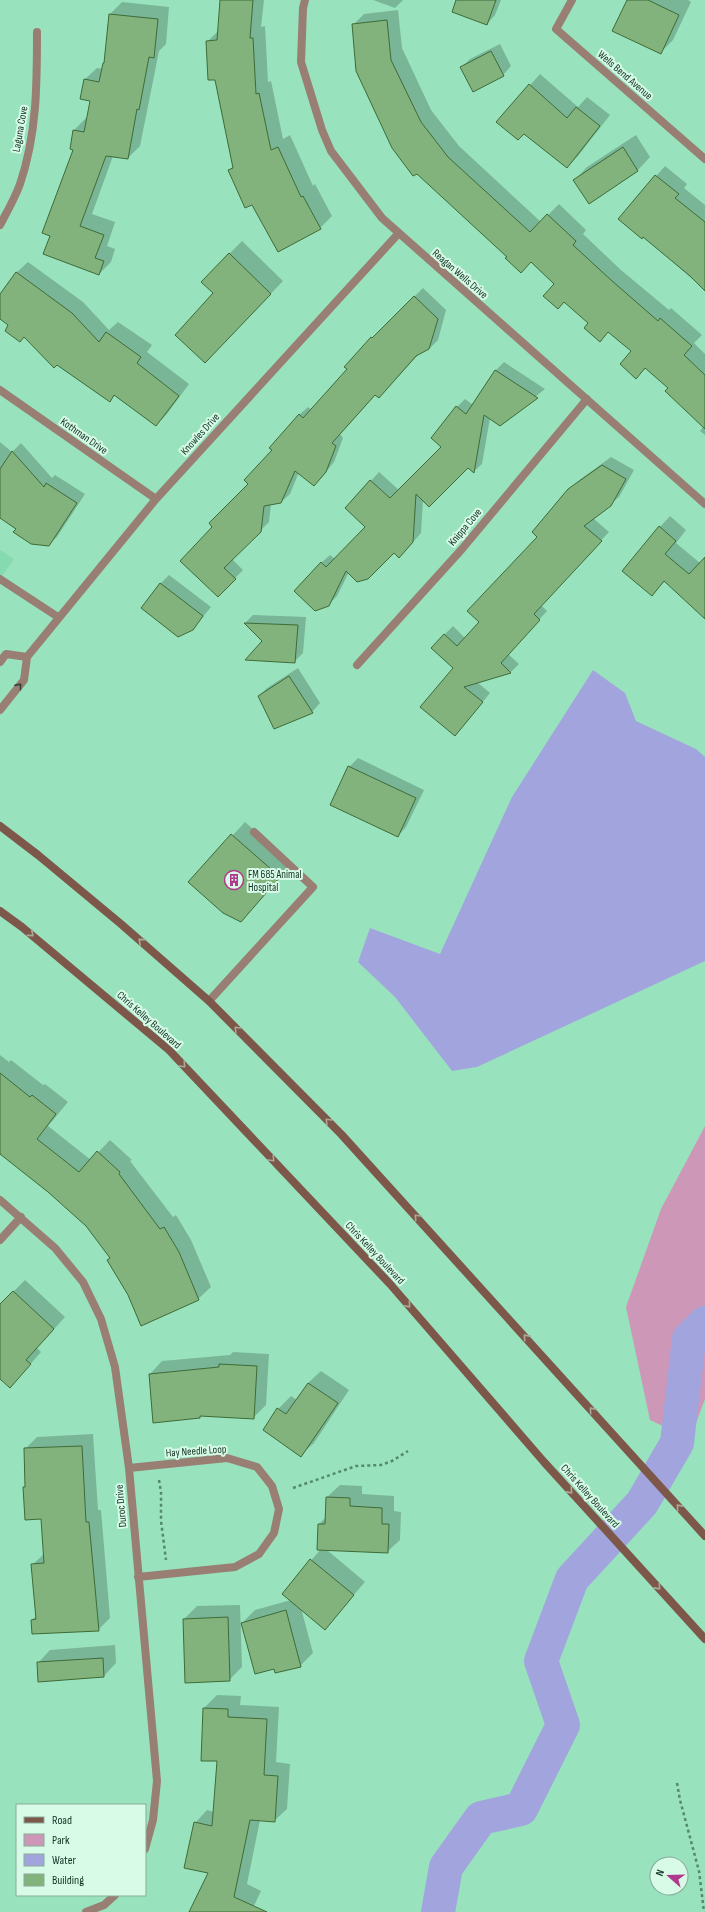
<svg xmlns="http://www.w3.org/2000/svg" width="705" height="1912" font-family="'Sofia Sans Condensed',sans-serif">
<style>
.built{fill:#86dab0}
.green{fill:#cd97b8}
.water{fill:#a2a5dd}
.shadow{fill:#0003}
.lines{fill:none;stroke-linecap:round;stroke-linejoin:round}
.river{stroke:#a2a5dd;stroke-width:34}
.building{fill:#83b37c;stroke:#3e6b38}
.path{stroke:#54896f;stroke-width:2.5;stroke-dasharray:3 3;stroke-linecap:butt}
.service{stroke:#997e74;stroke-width:8}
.minor{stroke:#997e74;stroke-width:8}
.secondary{stroke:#7d5749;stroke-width:8}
.oneway{stroke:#344538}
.oneway2{stroke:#aaa998}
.labels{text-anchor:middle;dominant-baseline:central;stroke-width:4;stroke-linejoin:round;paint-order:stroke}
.street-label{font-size:11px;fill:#133224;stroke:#d7fbe7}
.poi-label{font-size:11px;fill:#133224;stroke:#d7fbe7;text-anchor:start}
</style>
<rect width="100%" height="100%" fill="#98e3bd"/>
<path class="built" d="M0 550 14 559 0 579Z"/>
<path class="green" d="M705 1126V1399L690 1439 650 1420 626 1307 661 1209Z"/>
<path class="water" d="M593 670 625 693 636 721 696 749 705 757V961L477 1067 452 1071 395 997 358 962 370 928 440 954 512 797Z"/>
<path class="shadow" d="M221 0H264L261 27 265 26 268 82 271 81 283 139 290 135 313 186 315 184 332 216 320 228 253 203 229 171 233 166 207 42 219 30Z
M373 0H403L395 8Z
M458 0H501L495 15 487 24Z
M628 0H688L691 2 673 40 660 53Z
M122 2 169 7 166 44 159 51 140 146 128 158 113 156 92 214 115 222 107 246 115 249 111 262 99 274 51 235 74 149 71 148 74 130 86 118H88L91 100 84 80 97 68 103 69 105 62 110 14Z
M398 10 402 48 431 110 459 146 541 222 559 204 586 230 583 234 621 270 669 310 671 308 702 335 694 343 705 354V435L700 431 704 426 669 388 646 368 636 377 633 351 609 331 600 341 590 323 555 284 531 261 508 257 353 25 364 14Z
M500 44 511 66 503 75 461 68 470 59Z
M540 74 578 107 587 97 610 115 578 156 567 167 524 133 498 121Z
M636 135 650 157 638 170 589 202 575 180 587 167Z
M665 166 687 184 684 188 705 205V290L643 236 619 219Z
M242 241 283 281 218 349 214 293 229 254Z
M28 262 83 302 109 330 118 322 152 345 147 352 189 384 167 414 156 425 116 394 110 400 0 318V295L17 272Z
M423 288 446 310 438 340 429 349 418 355 387 389 376 394 340 434 343 438 334 462 322 477 299 472 290 494 281 502 271 504 269 522 232 559 243 570 218 596 214 527 249 484 299 415 308 407 312 410 348 369 346 367 372 338Z
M504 362 545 389 500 425 490 418 482 464 473 472 468 467 423 500 421 533 408 548 394 552 349 572 337 596 328 605 321 563 330 555 335 559 367 527 346 508 379 472 399 490 443 446 457 407 465 399 473 405 496 370Z
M0 442 12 452 21 443 52 478 55 475 85 494 57 537 48 545 0 517Z
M611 457 634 470 619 497 593 518 609 532 541 605 547 611 508 654 519 664 511 672 477 682 490 693 463 726 454 668 444 635 453 626 465 638 480 622 569 490 578 481Z
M670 516 686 530 676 543 700 563 705 559V609L665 581 652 595 660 527Z
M169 575 211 607 193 629 160 584Z
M253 615 306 617 303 653 295 661 263 641 245 623Z
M298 668 320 703 312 712 259 696 267 688Z
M358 758 424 790 406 827 398 836 349 767Z
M245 822 292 864 253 908 190 882Z
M0 1055 9 1062 11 1060 43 1085 45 1084 68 1102 48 1126 91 1160 110 1140 132 1160 130 1161 173 1217 176 1215 191 1240 211 1287 198 1299 111 1258 86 1226 0 1143Z
M25 1280 65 1317 37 1348 41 1352 21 1375 0 1378V1305Z
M233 1352 269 1354 266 1405 253 1418 203 1415 200 1417 154 1422 150 1374 162 1361 230 1355Z
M321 1371 349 1390 314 1443 301 1455 278 1409 291 1396 297 1400 308 1383Z
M93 1434 98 1510H101L110 1618 98 1630 32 1620 36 1616 32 1565 45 1553 42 1518 24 1488 26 1485 25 1449 37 1437Z
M340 1485 362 1486V1494L394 1496V1511L401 1512 400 1540 387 1552 327 1550 365 1582 325 1628 301 1608 313 1653 300 1666 274 1668 242 1623 255 1610 291 1600 283 1593 321 1549 319 1524 326 1517 327 1497Z
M240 1605 242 1667 229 1680 184 1619 197 1606Z
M115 1645 116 1663 104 1676 38 1663 50 1650Z
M217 1695 241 1696 240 1705 279 1707 276 1762 290 1764 287 1809 274 1821 260 1820 247 1884 261 1891 251 1912H191L209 1872 195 1823 207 1810 214 1812 219 1760 204 1708Z"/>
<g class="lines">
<path class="river" d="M438 1912 446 1867 481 1818 521 1809 563 1725 541 1661 572 1579 642 1503 677 1443 689 1339 705 1323"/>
</g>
<path class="building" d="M220 0H253L250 38H253L256 94 259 93 271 150 278 147 301 197 303 196 321 229 278 252 252 205 245 208 228 170 233 168 215 80H208L206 41 217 40Z
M456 0H496L487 25 452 12Z
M627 0H648L679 15 661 54 612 31Z
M109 14 158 19 154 58 149 57 139 110 137 109 128 159 106 156 80 226 104 235 95 258 104 261 99 275 43 254 50 236 42 233 73 150 70 149 73 130 84 132 90 101 80 99 84 79 99 82 103 63H104Z
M387 20 391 60 421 122 448 157 530 232 547 214 576 241 573 245 611 280 658 321 660 318 692 346 684 355 705 375V429L665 391 668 388 645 368 636 379 620 364 631 351 608 332 600 342 584 328 588 323 564 302 558 309 543 296 554 284 531 262 521 273 505 258 507 257 417 174 413 176 392 148 356 71 352 24Z
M491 51 504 76 473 92 460 67Z
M529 84 567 118 576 107 600 126 567 168 524 134 518 140 496 122Z
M623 147 638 171 589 204 573 180Z
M655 175 679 194 675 198 705 222V291L690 276 643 237 642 239 618 219Z
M229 253 271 294 205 363 175 335 213 293 201 282Z
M16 272 72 313 99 342 106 332 141 357 137 363 179 396 156 426 114 395 110 402 57 365 54 368 24 337 20 342 5 331 8 325 0 319V294Z
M414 296 438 319 429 349 416 356 379 398 375 395 332 443 336 446 326 472 314 486 295 471 281 503 264 506 261 532 224 568 236 579 218 597 180 561 212 527 209 523 248 484 244 480 272 450 269 448 299 414 303 418 347 369 344 367 371 337 372 338Z
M495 370 538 398 500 426 484 415 474 473 468 468 429 507 416 494 413 542 399 558 394 553 368 579 357 582 346 571 329 606 315 611 294 591 321 562 326 567 365 527 345 508 370 480 390 498 441 447 431 438 456 406 466 414Z
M12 451 44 487 46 483 77 503 49 546 31 544 13 532 16 529 0 518V469Z
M602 465 626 479 611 506 584 526 602 541 534 614 540 620 501 663 511 673 464 687 483 702 455 736 420 707 453 668 431 648 444 634 457 646 479 622 467 611 537 537 532 532 568 489Z
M659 526 676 541 665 554 689 574 705 557V619L664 581 652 596 622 571Z
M160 583 203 616 193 630 178 637 141 608Z
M244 623 298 625 295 663 245 660 262 641Z
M289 676 313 713 274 729 258 696Z
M348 766 416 798 398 837 330 805Z
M231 834 280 877 241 922 223 913 188 882Z
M0 1073 30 1097 32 1095 56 1114 37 1139 79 1172 97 1151 120 1172 119 1174 160 1229 164 1227 179 1252 199 1300 141 1326 128 1295 107 1260 110 1258 86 1226 48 1192 0 1154Z
M13 1291 54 1329 26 1360 31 1364 10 1388 0 1379V1304Z
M219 1364 257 1366 254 1419 200 1416V1418L153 1423 149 1374 219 1367Z
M308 1383 338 1403 301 1457 263 1430 277 1408 286 1414Z
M82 1446 86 1522H89L99 1631 32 1634 31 1620 36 1619 31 1564 44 1563 41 1519 25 1520 23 1487H25L24 1448Z
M326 1497 350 1498V1506L382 1508V1524H389L388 1553 317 1550 318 1524H325Z
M310 1559 354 1595 325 1630 282 1594Z
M286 1610 301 1667 275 1673 274 1669 255 1674 241 1623Z
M228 1617 230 1681 185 1683 183 1619Z
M103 1658 104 1677 38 1682 37 1662Z
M203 1708 228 1709V1717L267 1719 264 1775 278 1776 275 1822 250 1820 234 1897 267 1912H189L208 1873 184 1868 194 1822 212 1826 217 1761H201Z"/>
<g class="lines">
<path class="path" d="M159 1480 161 1492V1521L166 1560
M293 1488 356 1466 381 1465 392 1461 408 1451
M677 1783 680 1800 699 1871 704 1912"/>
<path class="service" d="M0 579 58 617
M209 1001 313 887 254 832"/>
<path class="minor" d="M305 0 303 8 301 62 322 130 331 151 382 218 705 504
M572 0 556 29 705 159
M0 225C7 212 15 198 20 184 37 134 37 84 37 32
M0 390 156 499
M0 662 6 654 27 657
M357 665 462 549 587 399
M0 710 24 680 27 657 156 499 398 234
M0 1200 55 1248 83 1282 101 1319 115 1367 129 1468 157 1781 153 1820 145 1849
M0 1240 21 1217
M129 1468 227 1458 257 1467 272 1486 279 1509 274 1533 259 1554 235 1567 138 1577
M86 1912 104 1905 115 1895"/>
<path class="secondary" d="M0 826 38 855 121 924 209 1001 341 1134 705 1536
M0 911 22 927 169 1050 390 1284 544 1462 705 1639"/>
</g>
<defs><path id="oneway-chevron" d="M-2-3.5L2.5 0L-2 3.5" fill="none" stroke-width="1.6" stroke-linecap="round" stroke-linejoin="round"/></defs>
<use class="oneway" href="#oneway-chevron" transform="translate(19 686) rotate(-51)"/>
<g class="oneway2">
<use href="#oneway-chevron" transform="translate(31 934) rotate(40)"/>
<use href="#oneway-chevron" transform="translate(141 941) rotate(-139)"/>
<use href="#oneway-chevron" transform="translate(237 1029) rotate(-135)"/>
<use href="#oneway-chevron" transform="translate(183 1065) rotate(47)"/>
<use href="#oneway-chevron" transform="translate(328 1121) rotate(-135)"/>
<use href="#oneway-chevron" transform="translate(272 1159) rotate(47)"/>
<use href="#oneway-chevron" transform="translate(417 1217) rotate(-133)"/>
<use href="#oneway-chevron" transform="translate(408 1305) rotate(49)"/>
<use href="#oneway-chevron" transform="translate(526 1337) rotate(-132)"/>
<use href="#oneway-chevron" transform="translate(592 1410) rotate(-132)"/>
<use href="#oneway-chevron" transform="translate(570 1491) rotate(48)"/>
<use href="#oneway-chevron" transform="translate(679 1507) rotate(-132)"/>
<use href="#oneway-chevron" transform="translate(658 1587) rotate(48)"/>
</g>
<defs>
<g id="building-ring" transform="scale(1)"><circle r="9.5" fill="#d7fbe7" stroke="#b0388d" stroke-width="1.5"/><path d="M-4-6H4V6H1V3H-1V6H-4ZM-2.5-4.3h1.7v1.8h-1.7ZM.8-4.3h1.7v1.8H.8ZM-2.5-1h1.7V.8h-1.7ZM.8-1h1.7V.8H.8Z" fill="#b0388d"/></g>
</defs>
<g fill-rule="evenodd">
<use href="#building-ring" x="234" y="880"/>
</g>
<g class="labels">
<g class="street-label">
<text transform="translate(625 75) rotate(41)">Wells Bend Avenue</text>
<text transform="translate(20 129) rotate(-80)">Laguna Cove</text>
<text transform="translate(460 274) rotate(41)">Reagan Wells Drive</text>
<text transform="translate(200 434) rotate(-48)">Knowles Drive</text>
<text transform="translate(84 436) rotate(35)">Kothman Drive</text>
<text transform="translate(465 527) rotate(-50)">Knippa Cove</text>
<text transform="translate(149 1020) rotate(41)">Chris Kelley Boulevard</text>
<text transform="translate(375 1253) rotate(47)">Chris Kelley Boulevard</text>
<text transform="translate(196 1451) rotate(-4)">Hay Needle Loop</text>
<text transform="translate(590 1496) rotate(48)">Chris Kelley Boulevard</text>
<text transform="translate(121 1506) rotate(-95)">Duroc Drive</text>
</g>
<g class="poi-label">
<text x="248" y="874">FM 685 Animal<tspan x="248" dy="13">Hospital</tspan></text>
</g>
</g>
<rect x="16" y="1804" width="130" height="92" fill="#d7fbe7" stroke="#89ab99"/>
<rect x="24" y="1817" width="20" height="6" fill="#7d5749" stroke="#89ab99"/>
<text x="52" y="1824" font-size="12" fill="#133224">Road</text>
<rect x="24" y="1834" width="20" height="12" fill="#cd97b8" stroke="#89ab99"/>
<text x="52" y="1844" font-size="12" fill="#133224">Park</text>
<rect x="24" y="1854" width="20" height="12" fill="#a2a5dd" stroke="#89ab99"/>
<text x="52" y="1864" font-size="12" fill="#133224">Water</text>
<rect x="24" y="1874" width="20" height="12" fill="#83b37c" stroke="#89ab99"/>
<text x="52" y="1884" font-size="12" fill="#133224">Building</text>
<g transform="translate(669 1876) rotate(290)"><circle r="19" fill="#d7fbe7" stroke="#89ab99"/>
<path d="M0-3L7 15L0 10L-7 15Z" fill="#b0388d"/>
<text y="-6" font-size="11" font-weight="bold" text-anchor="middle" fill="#133224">N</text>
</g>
</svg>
